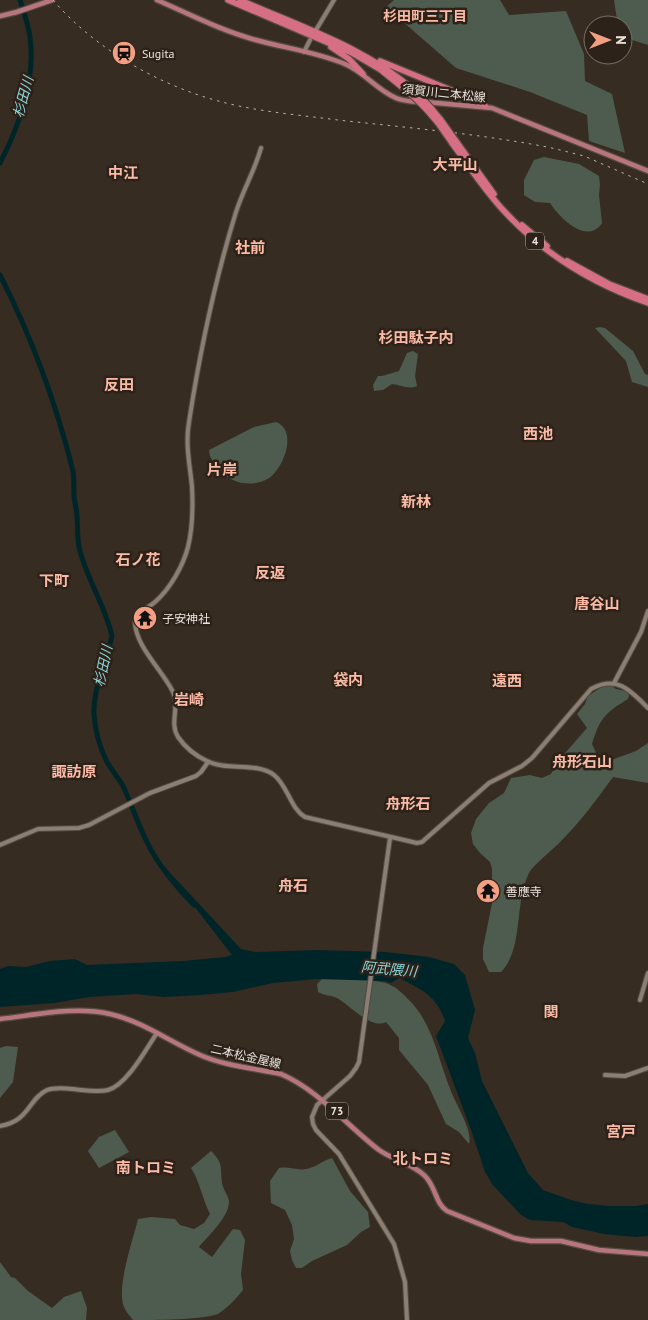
<svg xmlns="http://www.w3.org/2000/svg" width="648" height="1320" font-family="'PT Sans','Noto Sans JP',sans-serif">
<style>
.green{fill:#4d5c4f}
.water{fill:#002528}
.lines{fill:none;stroke-linecap:round;stroke-linejoin:round}
.river{stroke:#002528;stroke-width:5}
.minor-casing{stroke:#534a42;stroke-width:6}
.major-casing{stroke:#534a42;stroke-width:7}
.highway-casing{stroke:#534a42;stroke-width:8}
.minor{stroke:#8b7e72;stroke-width:4}
.major{stroke:#b8757d;stroke-width:4.5}
.highway{stroke:#d66f84;stroke-width:5.5}
.rail{stroke:#bdb5ae;stroke-width:1;stroke-dasharray:2.5 5;stroke-linecap:butt}
.highway-bridge-casing{stroke:#534a42;stroke-width:8;stroke-linecap:butt}
.highway-bridge{stroke:#d66f84;stroke-width:5.5}
.labels{text-anchor:middle;dominant-baseline:central;stroke-width:5;stroke-linejoin:round;paint-order:stroke}
.shield{fill:#2d2219;stroke:#b2aaa2;stroke-width:1}
.shield-label{font-size:11px;font-weight:bold;fill:#ebe4dd}
.poi-label{font-size:12px;fill:#ebe4dd;stroke:#2d2219;text-anchor:start}
.street-label{font-size:12px;fill:#ebe4dd;stroke:#2d2219}
.neighbourhood-label{font-size:14px;font-weight:bold;fill:#fabaa5;stroke:#2d2219}
.water-label{font-size:14px;font-style:italic;fill:#8dd7db;stroke:#2d2219}
.quarter-label{font-size:15px;font-weight:bold;fill:#fabaa5;stroke:#2d2219}
</style>
<rect width="100%" height="100%" fill="#372c22"/>
<path class="green" d="M394 0H500L509 15 566 11 584 54 585 81 612 94 625 153 589 141 587 115 530 92 456 68 386 7Z
M614 0H648V45L623 37V25H601L602 23 617 20Z
M544 157 579 164 599 176 600 185 599 195 602 223C587 246 559 217 550 203L535 202 524 195V180L534 160Z
M600 327 605 328 633 351 645 374 648 375V387L632 382 626 361 595 328Z
M413 351 418 354 415 376 417 386C408 390 401 385 392 384L383 390 374 391 373 385 378 376H382L399 371 407 353Z
M276 422C298 430 284 468 269 478 254 488 230 484 220 470 215 464 209 458 209 450L254 427Z
M611 685 616 689 626 691 629 695 628 699C605 713 600 718 592 744L598 757 606 762 636 751 648 743V783L613 777C597 799 581 821 562 840 554 849 534 864 529 873 514 902 524 949 501 972H489L483 959V948L492 903V869L490 862 480 853 473 844 471 833 476 819 489 803 504 793 511 778 530 775 542 778 551 774 559 760 587 728 577 714 585 704 588 696 600 688Z
M333 978C350 979 369 979 386 983 397 987 403 994 410 1001 434 1026 438 1060 451 1091 456 1105 473 1130 469 1144L459 1132 446 1124 428 1085 399 1050V1038L386 1022C371 1030 350 1005 337 998 330 995 325 996 318 992L317 984 322 979Z
M6 1046 18 1047 13 1082 0 1098V1048Z
M115 1130 129 1152 99 1168 88 1151 99 1137Z
M211 1151C224 1164 220 1167 222 1183 223 1190 229 1196 229 1202 229 1217 208 1236 199 1247L212 1257 233 1229 240 1230 245 1240 241 1274 243 1290C236 1299 227 1308 218 1314 201 1320 154 1320 133 1320 130 1316 126 1312 124 1307 116 1287 133 1240 138 1219L151 1217 175 1219 180 1225 194 1229 204 1223 210 1214C202 1198 200 1182 191 1168Z
M332 1158 350 1191 368 1212 370 1227 361 1232 347 1245 312 1261 302 1268H296L292 1260 290 1251 294 1239 292 1225 285 1210 271 1203 270 1181 279 1168C290 1166 299 1172 310 1168 318 1166 323 1160 332 1158Z
M0 1262 11 1277 15 1278 28 1291 52 1308 64 1297 81 1291 87 1308 86 1320H0Z"/>
<path class="water" d="M159 861 241 949 255 952 316 950 385 952 429 957 454 964 465 975 475 1010 468 1038 475 1053 482 1081 528 1173 543 1190 571 1200 588 1204 610 1206H636L648 1204V1236L635 1237 604 1234 572 1227 563 1222 530 1220 521 1215 492 1184 485 1172 471 1130 436 1036 445 1021C437 996 421 989 399 978L391 983 385 981 317 979 273 983 233 992 201 995 164 997 136 994 89 997 55 1003 0 1007V969L8 966 26 967 50 961 75 959 87 965 183 961 225 957 232 955Z"/>
<g class="lines">
<path class="river" d="M0 163C19 126 36 80 30 37 28 24 24 12 20 0
M0 275C32 338 56 403 73 471 74 479 74 487 74 494 74 502 77 509 77 517 78 527 77 536 79 547 86 578 105 605 112 636 106 660 93 690 94 714 95 730 100 748 107 762 112 770 117 777 122 784 131 802 137 822 146 840 156 862 177 888 194 905"/>
<g class="minor-casing">
<path id="minor" d="M316 30 334 0
M304 52 310 40
M261 148C255 170 243 190 236 212 215 280 200 351 189 422 185 445 190 465 192 487 193 507 193 527 188 547 183 566 170 589 155 602 147 609 137 611 135 623 136 647 163 671 173 692 180 707 169 723 178 737 185 747 196 756 207 761 226 771 258 762 274 775 288 786 290 808 305 817L417 843 422 842 489 783 522 766 532 758 591 689C617 675 630 690 648 708
M614 683 641 632 648 611
M390 838 359 1062 356 1068 350 1076 317 1105 312 1117 313 1124 316 1130 339 1154 394 1244 405 1282 407 1320
M0 845 38 829 79 828 89 825 150 793 196 776 201 772 208 762
M640 1000 648 973
M605 1075 625 1076 648 1068
M0 1126C30 1121 28 1099 47 1090 57 1086 71 1089 81 1090 90 1091 100 1092 108 1090 127 1085 146 1049 157 1033"/>
</g>
<g class="major-casing">
<path id="major" d="M157 0C189 14 222 31 256 40 285 48 317 52 345 64 364 72 377 90 396 98 403 101 410 101 418 102
M0 16 17 12 52 0
M426 102 492 108 648 171
M0 1019C36 1015 74 1006 110 1014 142 1021 170 1042 200 1055 225 1066 254 1068 281 1074 320 1091 346 1125 379 1150 393 1160 412 1163 425 1176 436 1187 435 1203 447 1211L514 1238 531 1241H561L599 1250 648 1254"/>
</g>
<g class="highway-casing">
<path id="highway" d="M228 0 352 53 381 70 413 96
M240 0C301 27 365 47 416 92
M331 47 349 59 363 74
M380 61 480 102 485 106
M431 108 441 120
M426 109 438 123
M456 141 494 194
M452 143C469 166 485 191 505 212 545 255 593 284 648 303
M522 225 547 246
M567 261 609 284 648 299"/>
</g>
<use href="#minor" class="minor"/>
<use href="#major" class="major"/>
<use href="#highway" class="highway"/>
<path class="rail" d="M53 0C95 49 160 86 222 102 260 112 300 115 338 120 410 128 482 134 552 148L584 156 648 184"/>
<g class="highway-bridge-casing">
<path id="highway-bridge" d="M416 92 431 108
M413 96 426 109
M441 120 456 141
M438 123 452 143"/>
</g>
<use href="#highway-bridge" class="highway-bridge"/>
</g>
<defs>
<g id="station-disc" transform="scale(1.25)"><circle r="9.5" fill="#f39f83" stroke="#2d2219"/><path d="M-3-6H3Q5-6 5-4V2Q5 4 3 4L4.5 6H3L1.5 4h-3L-3 6H-4.5L-3 4Q-5 4-5 2V-4Q-5-6-3-6ZM-3.5-4v3h7v-3ZM-3.5 1v1.5H-2V1ZM2 1v1.5H3.5V1Z" fill="#111"/></g>
<g id="temple-disc" transform="scale(1.25)"><circle r="9.5" fill="#f39f83" stroke="#2d2219"/><path d="M0-6L5-2H3V0L6.5 2.5H4V6H1.5V3h-3V6H-4V2.5H-6.5L-3 0V-2H-5Z" fill="#111"/></g>
</defs>
<g fill-rule="evenodd">
<use href="#station-disc" x="124" y="53"/>
<use href="#temple-disc" x="145" y="618"/>
<use href="#temple-disc" x="488" y="891"/>
</g>
<g class="labels">
<g class="shield">
<rect x="526" y="232.5" width="18" height="17" rx="4"/>
<rect x="326" y="1102.5" width="22" height="17" rx="4"/>
</g>
<g class="shield-label">
<text x="535" y="241">4</text>
<text x="337" y="1111">73</text>
</g>
<g class="poi-label">
<text x="142" y="53">Sugita</text>
<text x="162" y="618">子安神社</text>
<text x="506" y="891">善應寺</text>
</g>
<g class="street-label">
<text transform="translate(444 93) rotate(6)">須賀川二本松線</text>
<text transform="translate(246 1056) rotate(13)">二本松金屋線</text>
</g>
<g class="neighbourhood-label">
<text x="425" y="16">杉田町三丁目</text>
</g>
<g class="water-label">
<text transform="translate(23 97) rotate(-75)">杉田川</text>
<text transform="translate(103 666) rotate(-78)">杉田川</text>
<text transform="translate(389 969) rotate(5)">阿武隈川</text>
</g>
<g class="quarter-label">
<text x="455" y="164">大平山</text>
<text x="123" y="172">中江</text>
<text x="250" y="247">社前</text>
<text x="416" y="337">杉田駄子内</text>
<text x="119" y="384">反田</text>
<text x="538" y="433">西池</text>
<text x="222" y="469">片岸</text>
<text x="416" y="501">新林</text>
<text x="138" y="559">石ノ花</text>
<text x="270" y="572">反返</text>
<text x="54" y="580">下町</text>
<text x="597" y="603">唐谷山</text>
<text x="348" y="679">袋内</text>
<text x="507" y="680">遠西</text>
<text x="189" y="699">岩崎</text>
<text x="582" y="761">舟形石山</text>
<text x="74" y="771">諏訪原</text>
<text x="408" y="803">舟形石</text>
<text x="293" y="885">舟石</text>
<text x="551" y="1011">関</text>
<text x="621" y="1131">宮戸</text>
<text x="423" y="1158">北トロミ</text>
<text x="146" y="1167">南トロミ</text>
</g>
</g>
<g transform="translate(608 40) rotate(90)"><circle r="24" fill="#2d2219" stroke="#797067"/>
<path d="M0-4L9 19L0 12L-9 19Z" fill="#f39f83"/>
<text y="-8" font-size="14" font-weight="bold" text-anchor="middle" fill="#ebe4dd">N</text>
</g>
</svg>
